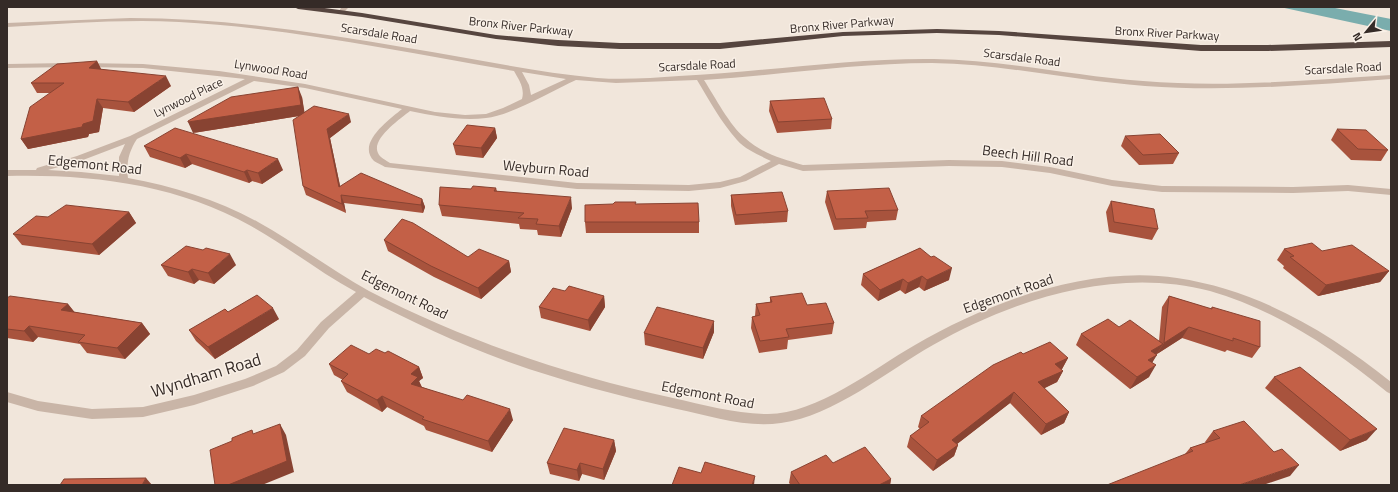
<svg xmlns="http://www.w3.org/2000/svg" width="1398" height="492" font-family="'Titillium Web',sans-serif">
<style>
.water{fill:#7aadad}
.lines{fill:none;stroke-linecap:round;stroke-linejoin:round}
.lane{fill:#c9b5a7;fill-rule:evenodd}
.street{fill:#c9b5a7;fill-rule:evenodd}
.highway{fill:#56453f;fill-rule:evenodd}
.wall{fill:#a8533d}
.shaded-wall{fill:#884332}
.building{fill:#c36047;stroke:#884332}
.labels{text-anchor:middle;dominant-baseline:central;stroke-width:3;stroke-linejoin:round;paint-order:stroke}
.far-street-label{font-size:12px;fill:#352b27;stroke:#f9f0e7}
.street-label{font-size:14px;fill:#352b27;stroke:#f9f0e7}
.near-street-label{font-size:17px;fill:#352b27;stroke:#f9f0e7}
</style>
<rect width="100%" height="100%" fill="#f1e6db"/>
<path class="water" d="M1280 7H1330L1391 19V31Z"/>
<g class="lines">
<path class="lane" d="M342 7H349L343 13H339L338 12Z"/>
<path class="street" d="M130 18C223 18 316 32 408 48 471 58 534 72 597 78 624 80 652 78 679 76 764 72 849 58 934 59 1004 60 1073 76 1143 81 1225 88 1308 80 1391 75V79C1309 85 1227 92 1145 86 1074 81 1004 64 932 63 856 63 780 75 704 80 715 97 730 126 745 138 761 153 782 159 803 165L949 160 1002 161 1050 167 1112 180 1162 186 1293 187 1348 185 1391 189V195L1348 191 1293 193 1162 192 1112 186 1050 173 1002 167 949 166 803 171 779 164 746 181 720 188 689 191 577 189 385 167C382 165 377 163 374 161 356 143 390 119 402 109L305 88 254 81 137 139C129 151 126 163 128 178 173 186 218 200 258 222 296 243 331 270 369 291 466 341 567 375 673 398 704 405 736 414 768 414 817 414 873 369 915 345 990 301 1090 265 1177 278 1258 290 1329 332 1391 382V394L1387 392C1334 349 1276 310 1210 291 1116 266 1014 299 933 345 887 371 834 416 781 423 746 428 710 416 677 409 619 396 562 381 506 361 457 343 410 321 364 297L329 328 305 356 284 372 253 386 194 405 143 417 92 419 38 411 7 402V392L38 401 92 409 143 407 194 395 245 379 276 366 297 350 321 322 356 292C319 272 287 246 251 226 176 184 91 174 7 176V170H36L37 168 77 156 130 136 245 79 143 68 85 67H82V63L143 64 219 71 305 84 435 112 465 115 486 114 503 108 522 99C525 88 519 80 514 71 403 52 292 28 179 22 122 19 64 24 7 27V23ZM522 72 566 79 531 95 529 85ZM576 80 616 83 697 80C709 100 721 122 737 140 746 150 759 155 771 161L740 177 720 182 689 185 577 183 390 163C386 160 380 158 378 153 371 139 400 119 410 111 435 116 461 121 486 118 510 116 552 91 576 80ZM125 144 119 157V176L81 172 48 170 83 160Z
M69 63H72V67L7 68V64Z"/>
<path class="highway" d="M294 7H317L362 13 496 35 558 40 620 43H720L843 32 937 29 999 31 1201 45H1268L1391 41V47L1268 51H1201L999 35 937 33 843 36 720 49H620L558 46 496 39 362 17 298 9Z"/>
</g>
<path class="wall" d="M97 61 101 69 171 86 134 112 103 108 99 132 89 134 88 137 28 149 21 139 51 93H37L31 83Z
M302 97 304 112 351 122 330 138 340 186 422 199 425 207 423 213 344 203 346 213 306 195 303 186 299 116 193 133Z
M770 101 832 119 831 129 777 133 769 111Z
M495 128 497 138 483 158 456 155 453 144Z
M1337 129 1388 150 1381 161 1351 160 1331 140Z
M1125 136 1179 153 1173 164 1139 165 1121 146Z
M144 146 283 170 262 184 252 181 249 183 192 164 185 168 150 157Z
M496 188 497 191 572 208 561 237 538 235 537 230 520 229 519 224 442 216 439 205 471 189Z
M827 191 898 210 896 220 867 222 866 228 834 230 825 202Z
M731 195 788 211 787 222 735 225 731 206Z
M1111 201 1158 229 1152 240 1109 232 1106 212Z
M636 204 699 222V233H586L585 222Z
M129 212 136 223 99 255 22 245 13 234 48 217Z
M384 240 468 257 509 261 511 272 481 299 434 277 388 251Z
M920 248 949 280 924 291 919 287 905 294 900 290 878 301 861 285 863 274Z
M1284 249 1322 251 1389 271 1380 282 1318 296 1283 268 1284 266 1277 260Z
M161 265H236L214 284 199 280 194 284 168 276Z
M565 291 604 296 605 307 590 331 541 318 539 307Z
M1169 296 1211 309 1212 307 1260 347 1252 358 1227 350 1225 352 1182 338 1157 354V353L1152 363 1149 377 1130 389 1076 345 1081 334 1119 327 1159 341 1162 307Z
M770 297 807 305 834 323 832 334 788 340 787 349 759 353 751 328 752 317 755 316 756 304 770 302Z
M7 298 68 304 74 312 142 323 150 334 125 359 87 353 80 344 38 337 33 342 7 338Z
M228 312 279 319 215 359 196 341 189 330Z
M714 332 703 359 645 345 644 333Z
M385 353 419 367 423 378 419 381 422 387 513 420 492 452 426 430 424 426 387 407 382 412 347 392 341 381 343 380 334 375 329 364 369 354Z
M1023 354 1068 358 1062 369 1061 370 1063 371 1057 382 1044 388 1069 412 1064 423 1041 435 1010 403 957 444 958 445 954 456 933 471 907 447 910 436 920 429 918 427 921 416Z
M1274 377 1367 440 1340 451 1265 388Z
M1213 431 1290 476 1185 454 1190 448 1206 443 1205 442Z
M614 440 616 451 604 480 582 474 579 481 550 474 547 463Z
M833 463 891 479 890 485H791L789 483 791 472Z"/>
<path class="shaded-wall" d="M97 61 102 71 89 68Z
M166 76 171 86 134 112 128 102Z
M298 87 302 97 305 115 193 133 188 122Z
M97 99 103 108 99 132 89 134 88 137 28 149 21 139Z
M349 114 351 122 330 138 342 195 339 187 327 129Z
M495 128 497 138 483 158 481 148Z
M186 154 192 164 185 168 180 158Z
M278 159 283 170 262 184 258 173Z
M247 170 252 181 249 183 244 172Z
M341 195 344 203 346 213 342 204Z
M571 197 572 208 561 237 559 226Z
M422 199 425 207 423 213 421 205Z
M129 212 136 223 99 255 92 244Z
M230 254 236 265 214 284 208 273Z
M509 261 511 272 481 299 478 288Z
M952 268 949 280 924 291 927 280Z
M192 269 199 280 194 284 188 272Z
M1389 271 1380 282 1318 296 1326 285Z
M922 276 919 287 905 294 908 283Z
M903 279 900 290 878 301 880 290Z
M604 296 605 307 590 331 588 320Z
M68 304 77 315 61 310Z
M273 308 279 319 215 359 208 347Z
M714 321V332L703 359V348Z
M142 323 150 334 125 359 117 348Z
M29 326 38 337 33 342 24 331Z
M1189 327 1182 338 1157 354 1164 343Z
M1163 344 1156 355 1151 351Z
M1157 355 1150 366 1148 360Z
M1068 358 1062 369 1050 375 1055 364Z
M1156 365 1149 377 1130 389 1137 377Z
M419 367 423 378 419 381 422 388 411 384V374Z
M1063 371 1057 382 1033 394 1038 382Z
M1014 392 1010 403 948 451 952 440Z
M382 396 387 407 382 412 377 400Z
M510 409 513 420 492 452 488 441Z
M1069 412 1064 423 1041 435 1046 424Z
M280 424 286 435 294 472 262 485H228Z
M1377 429 1367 440 1340 451 1350 440Z
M614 440 616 451 604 480 603 469Z
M958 445 954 456 933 471 937 460Z
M580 463 582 474 579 481 577 470Z
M1299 465 1290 476 1263 485H1239Z
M755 476 754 485H752Z
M146 478 152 485H142Z
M891 479 890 485H879Z"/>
<path class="building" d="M97 61 89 68 166 76 128 102 97 99 93 121 83 124 82 127 21 139 30 107 64 83H31L57 64Z
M298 87 301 105 188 122V121L231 97Z
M824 98 832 119 778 122 770 101Z
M314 106 349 114 327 129 339 187 361 173 422 199 421 205 341 195 342 204 303 186 293 120Z
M467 125 495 128 481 148 454 145 453 144Z
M175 128 278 159 258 173 247 170 244 172 186 154 180 158 144 146Z
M1337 129 1366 130 1388 150 1358 149Z
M1160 134 1179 153 1143 155 1125 136Z
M473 186 496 188 494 191 571 197 559 226 536 224 538 219 518 218 524 213 439 205 440 187 471 189Z
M889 188 898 210 865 211 868 218 836 219 827 191Z
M782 192 788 211 736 215 731 195Z
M1111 201 1154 209 1158 229 1114 222Z
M615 202H636L635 204 698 203 699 222H585V205L613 204Z
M66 205 129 212 92 244 13 234 36 216 48 217Z
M402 219 413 223 468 257 479 249 509 261 478 288 431 266 384 240Z
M1312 243 1322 251 1352 245 1389 271 1326 285 1290 257 1294 256 1284 249Z
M186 246 203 250 206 248 230 254 208 273 192 269 188 272 161 265Z
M920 248 931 257 934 256 952 268 927 280 922 276 908 283 903 279 880 290 863 274Z
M569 286 604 296 588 320 539 307 553 288 565 291Z
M802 293 807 305 826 303 834 323 786 329 789 337 760 341 752 317 760 315 756 304 772 302 770 297Z
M257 295 273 308 208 347 189 330 225 309 228 312Z
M10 296 68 304 61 310 142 323 117 348 78 342 85 335 29 326 24 331 7 329V298Z
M1169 296 1212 309V307L1260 321V347L1233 338V341L1189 327 1164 343Z
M657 307 714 321 703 348 644 333Z
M1108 319 1119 327 1130 320 1163 344 1151 351 1157 355 1148 360 1156 365 1137 377 1081 334Z
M1050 342 1068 358 1055 364 1063 371 1038 382 1069 412 1046 424 1014 392 952 440 958 445 937 460 910 436 929 422 921 416 993 365 1021 352 1023 354Z
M351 345 369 354 376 349 385 353 388 351 419 367 411 374 418 377 411 384 463 400 467 395 510 409 488 441 422 419 424 417 382 396 377 400 341 381 348 374 329 364Z
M1300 367 1377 429 1350 440 1274 377Z
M1244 421 1274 452 1282 449 1299 465 1239 485H1107L1193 451 1190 448 1220 438 1213 431Z
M280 424 287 461 228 485H215L210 450 232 441V438L252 430 253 434Z
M564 428 614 440 603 469 580 463 577 470 547 463Z
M865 447 891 479 879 485H800L791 472 826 455 833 463Z
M705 462 755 476 752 485H672L679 467 701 473Z
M146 478 142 485H60L64 479Z"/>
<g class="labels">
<g class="far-street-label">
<text transform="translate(842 24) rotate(-5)">Bronx River Parkway</text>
<text transform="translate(521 26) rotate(6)">Bronx River Parkway</text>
<text transform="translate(379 33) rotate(9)">Scarsdale Road</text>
<text transform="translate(1167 33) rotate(3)">Bronx River Parkway</text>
<text transform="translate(1022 57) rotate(7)">Scarsdale Road</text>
<text transform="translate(697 65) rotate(-3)">Scarsdale Road</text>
<text transform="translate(1343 68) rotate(-3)">Scarsdale Road</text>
<text transform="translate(271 69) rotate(9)">Lynwood Road</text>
<text transform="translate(188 97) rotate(-26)">Lynwood Place</text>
</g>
<g class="street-label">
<text transform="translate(1028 155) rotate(7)">Beech Hill Road</text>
<text transform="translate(95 164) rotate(6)">Edgemont Road</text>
<text transform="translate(546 168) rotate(5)">Weyburn Road</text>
<text transform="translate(1008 293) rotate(-19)">Edgemont Road</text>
<text transform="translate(405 294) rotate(26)">Edgemont Road</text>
<text transform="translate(708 394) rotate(11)">Edgemont Road</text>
</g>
<g class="near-street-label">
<text transform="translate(206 375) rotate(-17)">Wyndham Road</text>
</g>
</g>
<rect width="1398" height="492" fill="none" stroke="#352b27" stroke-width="16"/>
<g transform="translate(1366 32) rotate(241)" stroke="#f9f0e7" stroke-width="3" paint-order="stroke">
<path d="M0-3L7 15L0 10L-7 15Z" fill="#352b27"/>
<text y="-6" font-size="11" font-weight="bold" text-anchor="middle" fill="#352b27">N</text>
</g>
</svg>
